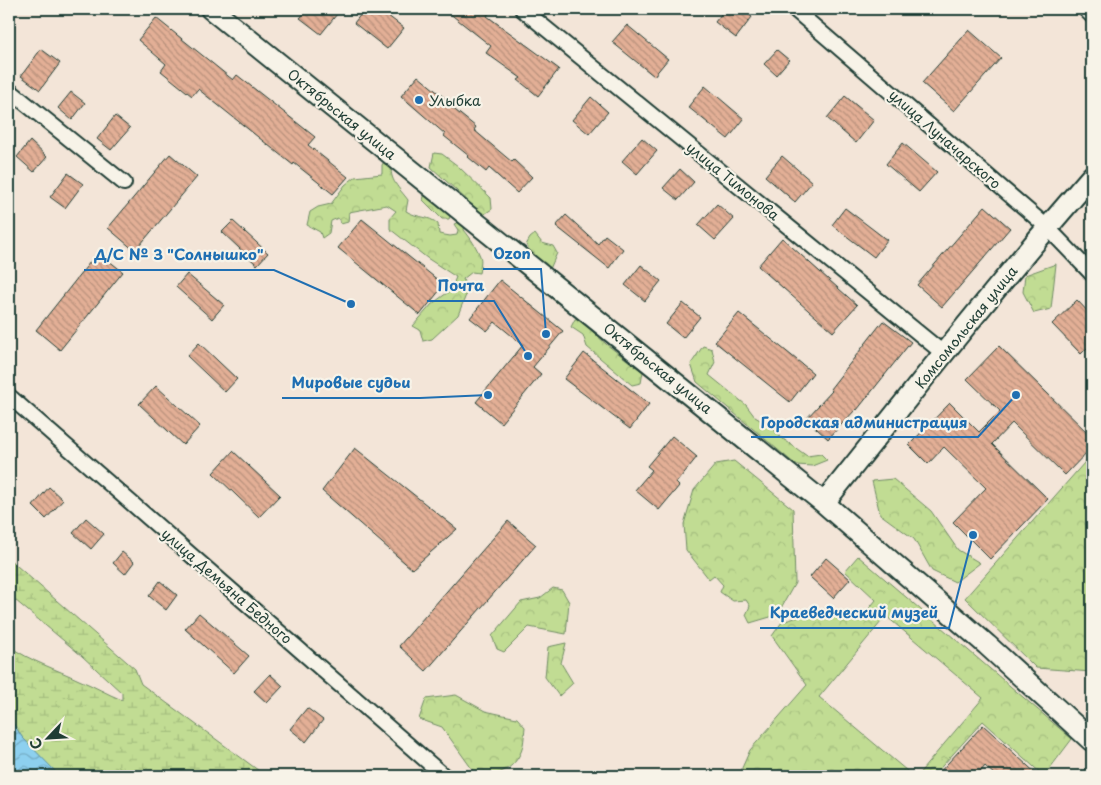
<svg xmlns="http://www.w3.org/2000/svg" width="1101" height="785" font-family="'Playpen Sans',sans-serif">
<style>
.forest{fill:url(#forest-crowns);stroke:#708c64}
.wetland{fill:url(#wetland-marsh);stroke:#708c64}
.water{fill:url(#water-waves);stroke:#6195a4}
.building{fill:url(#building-back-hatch);stroke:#1f3d34}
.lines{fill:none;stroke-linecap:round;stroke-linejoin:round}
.street-casing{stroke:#1f3d34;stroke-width:18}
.secondary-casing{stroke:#1f3d34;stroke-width:24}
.street{stroke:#f7f3e8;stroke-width:14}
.secondary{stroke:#f7f3e8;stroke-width:20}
.poi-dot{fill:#1f6fb2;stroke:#f7f3e8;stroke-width:2}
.labels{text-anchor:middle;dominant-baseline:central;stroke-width:4.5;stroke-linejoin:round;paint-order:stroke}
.poi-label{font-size:14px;fill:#1f3d34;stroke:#f7f3e8;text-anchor:start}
.street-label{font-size:14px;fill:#1f3d34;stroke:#f7f3e8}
.leader{fill:none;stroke:#1f6fb2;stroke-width:2}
.callout-dot{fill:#1f6fb2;stroke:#f7f3e8;stroke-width:2}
.callout-label{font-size:15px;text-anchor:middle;font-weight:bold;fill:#1f6fb2;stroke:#f7f3e8;stroke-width:4.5;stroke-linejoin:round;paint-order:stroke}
</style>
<defs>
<pattern id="forest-crowns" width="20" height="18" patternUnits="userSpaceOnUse" patternTransform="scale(1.25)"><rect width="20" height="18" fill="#c1dc93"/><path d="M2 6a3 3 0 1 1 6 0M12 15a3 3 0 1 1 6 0" fill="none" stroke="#a5be7f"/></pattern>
<pattern id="wetland-marsh" width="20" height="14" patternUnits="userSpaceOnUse" patternTransform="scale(1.25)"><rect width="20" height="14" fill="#c1dc93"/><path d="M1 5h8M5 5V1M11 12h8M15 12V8" fill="none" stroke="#a5be7f"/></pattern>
<pattern id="water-waves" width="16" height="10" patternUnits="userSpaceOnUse" patternTransform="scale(1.25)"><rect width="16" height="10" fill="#8dd0ef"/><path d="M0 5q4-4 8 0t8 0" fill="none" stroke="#73aac2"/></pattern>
<pattern id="building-back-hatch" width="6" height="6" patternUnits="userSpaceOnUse" patternTransform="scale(1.25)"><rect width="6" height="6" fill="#e3af96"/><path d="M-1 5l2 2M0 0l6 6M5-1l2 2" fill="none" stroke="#b7907b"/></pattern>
</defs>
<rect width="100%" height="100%" fill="#f3e5d8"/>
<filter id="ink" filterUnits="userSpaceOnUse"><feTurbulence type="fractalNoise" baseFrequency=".02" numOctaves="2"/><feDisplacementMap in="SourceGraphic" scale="10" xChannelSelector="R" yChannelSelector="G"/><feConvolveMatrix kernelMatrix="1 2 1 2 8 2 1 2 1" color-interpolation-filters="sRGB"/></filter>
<g filter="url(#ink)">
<path class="forest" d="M434 153 442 154 458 166 491 198 492 209 483 215 431 167Z
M385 160 392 165C388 179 400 189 408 200L406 211C419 219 428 215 438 224L439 234 450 236 457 235 458 230 454 224 461 221 465 224 464 230C470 237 477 248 480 256 482 260 480 268 479 273L472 272 463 279 468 290 458 315 432 339 423 341 420 330 413 326 432 304 451 290 456 277 427 258 390 229V218L396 211 387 205 349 212 348 222 341 224 338 218 331 221 329 233 322 238 320 232 307 225 310 212 318 207 331 204 345 185 355 177 382 174V165Z
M426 190 452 212 449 219H442L423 200Z
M535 234 542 243 553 246 557 253 550 269 534 256 526 245 530 238Z
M1056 264 1051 309 1034 313 1023 292 1025 275Z
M584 318 593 325V332L606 344 643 372 641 383 632 385 587 347 583 335 571 327 575 319Z
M703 346 712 349 715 362 709 375 746 405 755 417 772 427 779 436 807 456 821 454 827 460 812 466 796 465 697 382 691 364Z
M1092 454V672L1036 668 965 598Z
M734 461 793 509 795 583 777 615 750 623 746 615 750 606 746 600 733 601 720 592 723 585 714 575 709 579 686 550 684 524 694 490 716 464Z
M893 479 931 511 958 550 980 563 955 582 932 571 914 539 880 514 872 481Z
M858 556 1072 739 1044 776 983 721 933 776H917L983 698 886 616 819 697 913 776H742V768L750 750 807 685 772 636 782 622 828 608 863 616 876 600 845 571Z
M553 588 562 590 569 602 566 634 529 627 504 652 497 649 492 636 521 602 540 598Z
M566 643 561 663 573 683 559 696 545 677 548 647Z
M456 695 485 711 517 718 525 727C524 735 524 747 520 754 512 771 495 776 477 776L442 727 419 719 426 699Z"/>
<path class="wetland" d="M9 559 135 669 141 684 266 776H63L58 775 22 737 9 717V646C30 661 56 669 79 680 94 686 107 694 122 700V693L82 656 9 595Z"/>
<path class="water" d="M9 717 22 737 58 774 63 776H9Z"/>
<path class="building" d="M308 9H341L321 34 300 18Z
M365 9H379L404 28 387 49 354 23Z
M444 9H492L487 16 559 69 538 96 518 80 521 78 486 53 491 46Z
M725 9H742L752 17 736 38 715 22Z
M156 18 233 80 237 75 315 137 308 145 348 177 333 194 294 163 293 165 198 89 192 96 161 71 166 64 138 40Z
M627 25 668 59 654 76 612 42Z
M969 30 1001 58 954 111 922 83Z
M41 49 60 63 40 90 21 76Z
M777 50 789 60 776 75 764 64Z
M418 76 447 100 445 102 476 127 474 130 512 162 514 160 532 177 517 193 489 168 486 172 468 157 469 156 444 136 445 134 401 96Z
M705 86 744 119 728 139 688 107Z
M71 92 85 103 72 120 58 108Z
M845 96 874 120 856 143 827 118Z
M591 97 608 112 589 134 572 120Z
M115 116 130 128 111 150 97 139Z
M642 138 657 151 637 174 622 161Z
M30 141 47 157 34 172 17 157Z
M903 143 937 172 919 192 886 164Z
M170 154 197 177 135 251 108 228Z
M782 156 812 182 795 202 765 176Z
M680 169 694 182 678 200 663 188Z
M68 173 83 184 65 208 50 197Z
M717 204 734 219 715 240 698 225Z
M985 206 1010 228 942 307 917 285Z
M845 208 887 240 874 257 832 225Z
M566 215 598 244 605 235 623 249 609 268 556 226Z
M362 219 444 285 420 315 338 248Z
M233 221 268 253 257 265 222 232Z
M782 238 857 305 833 332 758 266Z
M98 252 123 272 60 350 36 330Z
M641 265 661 281 645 301 625 285Z
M187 274 224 305 212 319 176 287Z
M500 280 563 331 533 367 541 374 501 423 476 402 523 345 495 322 487 331 470 318Z
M1077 300 1092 316V343L1081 354 1052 324Z
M683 303 700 317 683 338 666 324Z
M739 313 813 373 790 402 715 342Z
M883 321 911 342 857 410 856 409 828 439 806 419 832 391 830 389Z
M199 343 237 379 225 392 187 356Z
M999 346 1092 437V447L1065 475 1012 423 992 444 1048 499 990 559 953 522 986 488 944 447 928 464 909 445 950 403 979 432 1000 411 967 379Z
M584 353 649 404 630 429 564 379Z
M156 386 200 426 183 445 139 404Z
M672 436 697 457 676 483 679 486 659 510 635 490 652 470 647 466Z
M355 448 457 529 412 569 322 491Z
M233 451 280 495 259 517 213 473Z
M49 487 63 500 46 519 33 506Z
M86 518 104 534 91 549 73 533Z
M508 521 536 545 426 671 399 646Z
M122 552 134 562 125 574 113 563Z
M826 558 850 579 833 598 810 577Z
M160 581 177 595 166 610 149 596Z
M199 613 249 656 234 673 185 629Z
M270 674 283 686 267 703 254 691Z
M307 708 323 720 306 742 290 729Z
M983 725 1039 776H996L985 766 977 776H936Z"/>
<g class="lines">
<g class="street-casing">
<path id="street" d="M522 9 943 353
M794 9 1047 227 1092 274
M1085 9 1092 16
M9 90 124 183
M9 396 444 776"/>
</g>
<g class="secondary-casing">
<path id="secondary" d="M211 9 824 503 987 645 1092 741
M824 503C912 393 999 282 1092 176"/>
</g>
<use href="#street" class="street"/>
<use href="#secondary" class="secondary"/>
</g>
</g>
<circle class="poi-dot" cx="419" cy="100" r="5"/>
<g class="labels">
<g class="poi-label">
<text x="429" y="100">Улыбка</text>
</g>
<g class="street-label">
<text transform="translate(342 114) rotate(39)">Октябрьская улица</text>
<text transform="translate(945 139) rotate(41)">улица Луначарского</text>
<text transform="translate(733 181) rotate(39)">улица Тимонова</text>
<text transform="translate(966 327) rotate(-51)">Комсомольская улица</text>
<text transform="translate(658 368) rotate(39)">Октябрьская улица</text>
<text transform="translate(227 586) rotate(41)">улица Демьяна Бедного</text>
</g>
</g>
<path class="leader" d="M546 334L541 269H483M351 304L274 270H84M528 356L494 301H427M488 395L420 398H282M1016 395L978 437H751M973 535L949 628H760"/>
<g class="callout-dot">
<circle cx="546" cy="334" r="5"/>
<circle cx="351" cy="304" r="5"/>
<circle cx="528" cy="356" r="5"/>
<circle cx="488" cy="395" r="5"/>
<circle cx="1016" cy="395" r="5"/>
<circle cx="973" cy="535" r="5"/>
</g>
<g class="callout-label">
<text x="512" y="259">Ozon</text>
<text x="179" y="260">Д/С № 3 "Солнышко"</text>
<text x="461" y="291">Почта</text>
<text x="351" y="388">Мировые судьи</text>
<text x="864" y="428">Городская администрация</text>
<text x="854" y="618">Краеведческий музей</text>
</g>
<rect width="1101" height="785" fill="none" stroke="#f7f3e8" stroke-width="30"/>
<rect x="15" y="15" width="1071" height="755" fill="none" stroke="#1f3d34" stroke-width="2" filter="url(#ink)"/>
<g transform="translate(48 738) rotate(245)" stroke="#f7f3e8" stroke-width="4" paint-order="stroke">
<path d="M0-4L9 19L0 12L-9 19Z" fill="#1f3d34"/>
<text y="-8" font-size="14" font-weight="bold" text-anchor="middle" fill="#1f3d34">С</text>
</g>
</svg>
